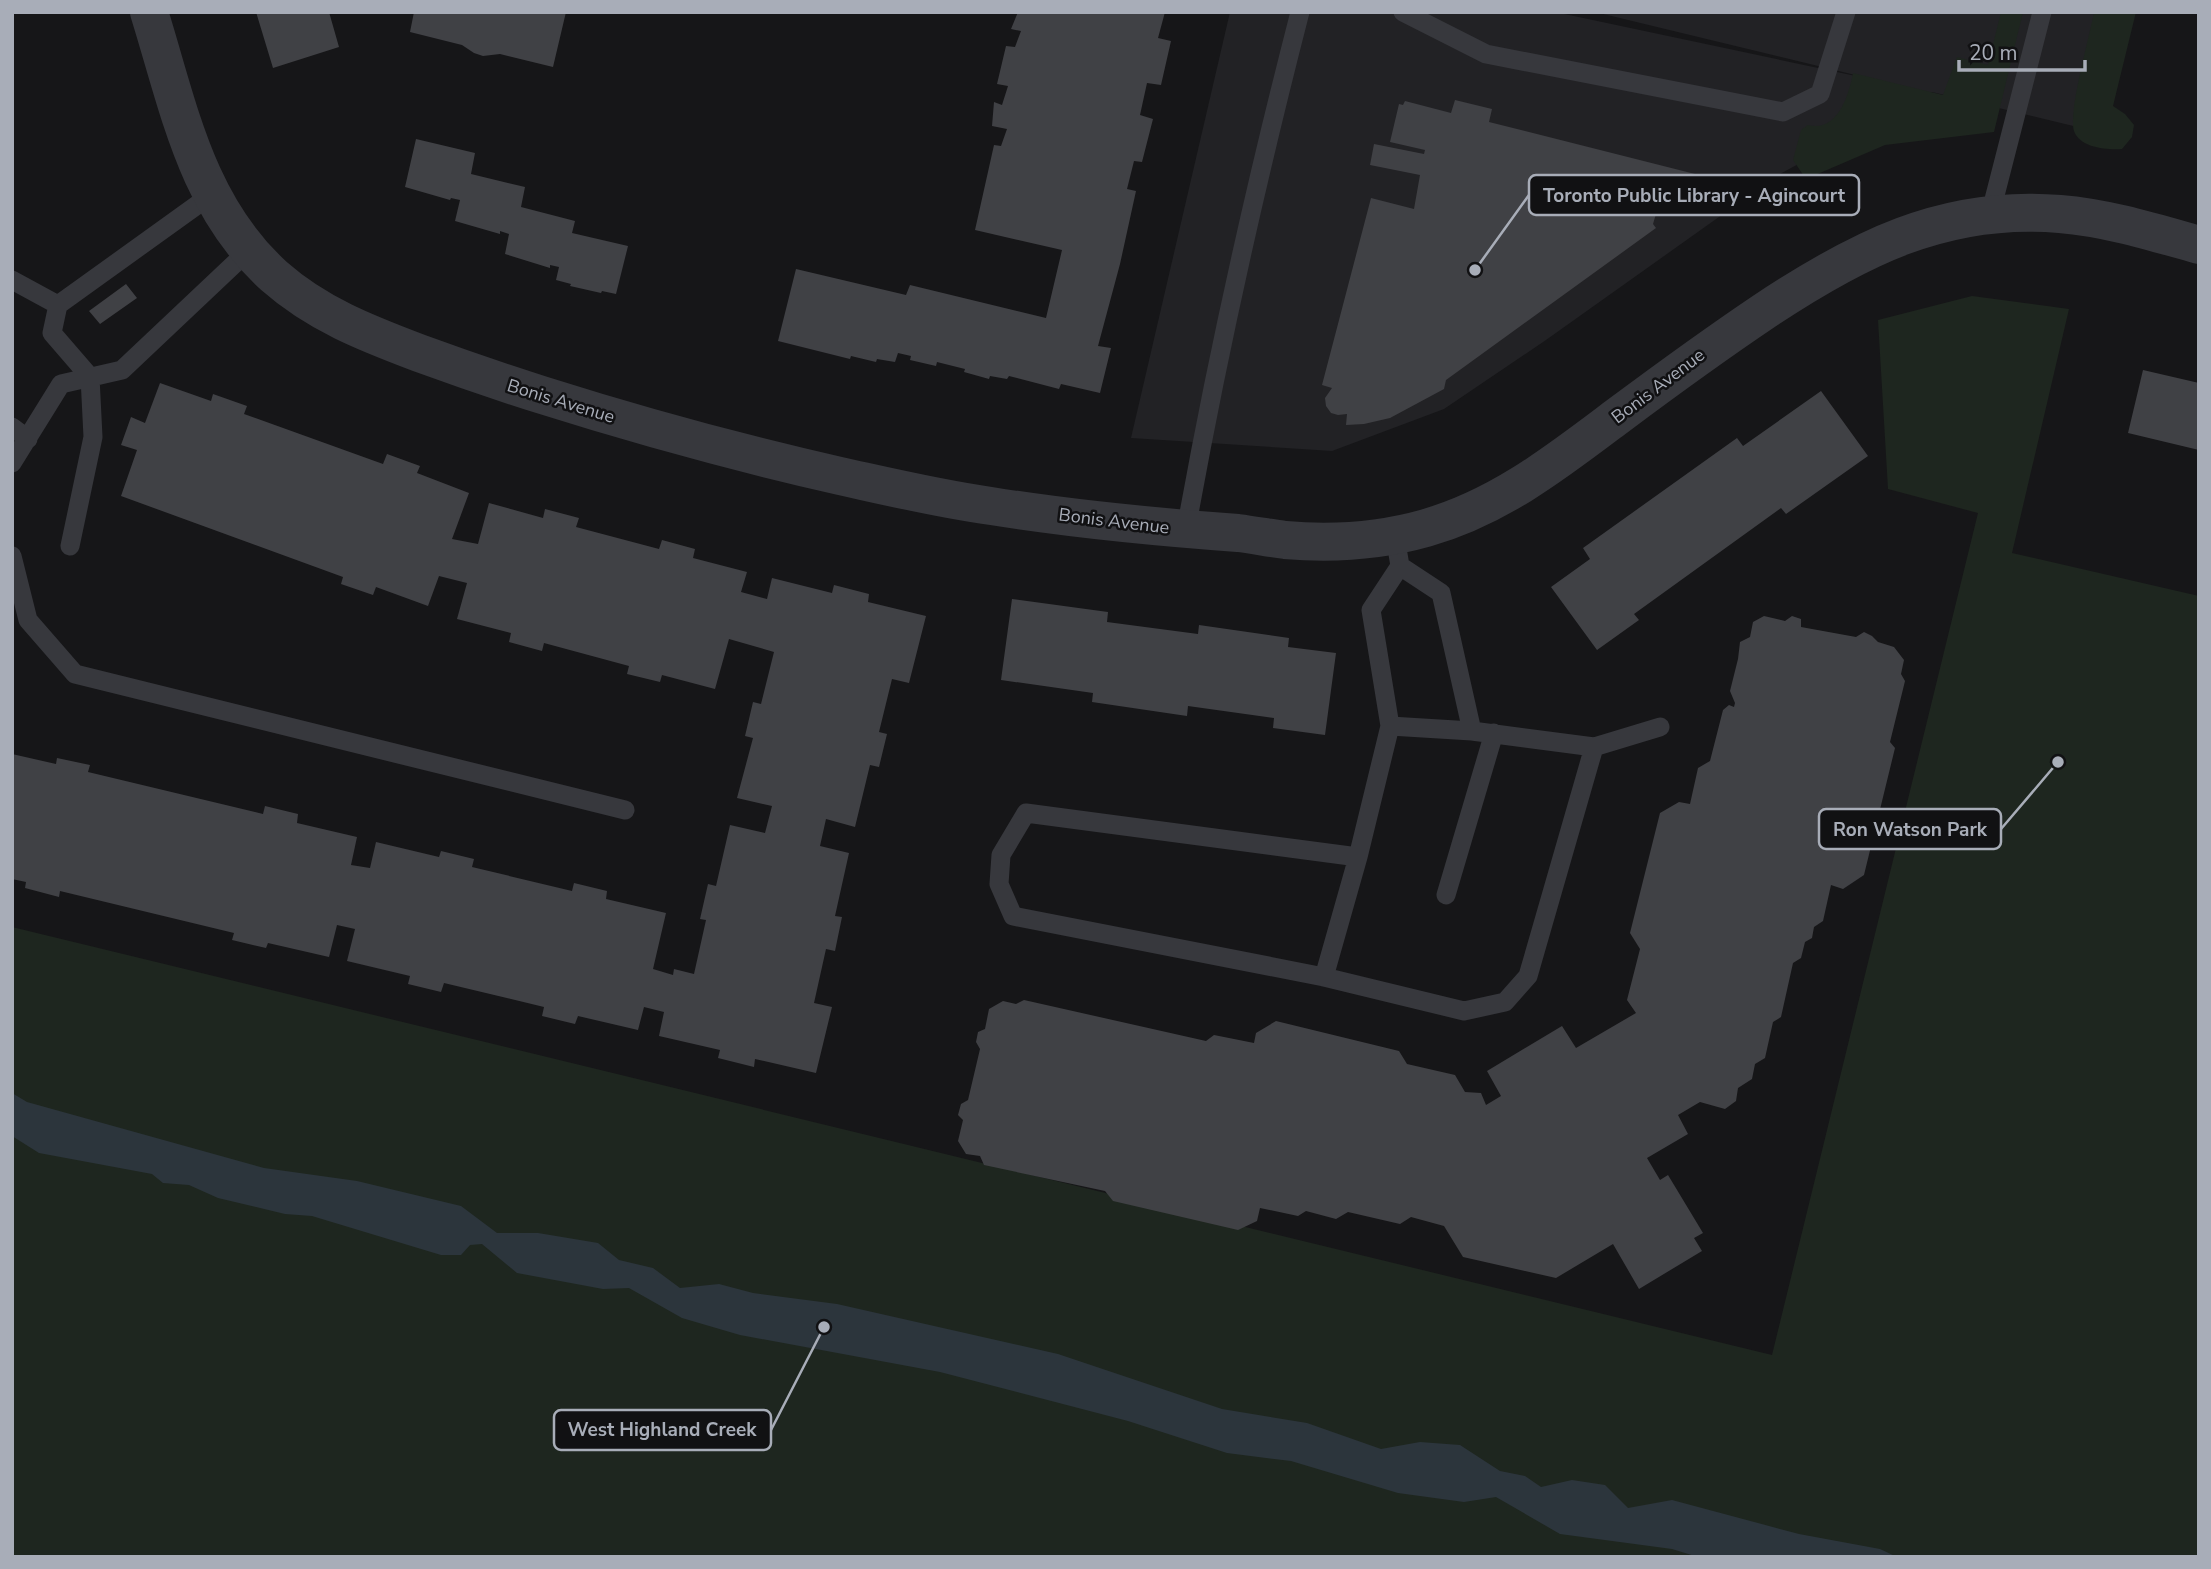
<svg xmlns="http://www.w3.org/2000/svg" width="2211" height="1569" font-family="'Nunito Sans',sans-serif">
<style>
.built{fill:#222225}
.green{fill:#1e261f}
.water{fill:#2c353c}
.building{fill:#404145}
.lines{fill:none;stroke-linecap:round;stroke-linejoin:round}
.service{stroke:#37383d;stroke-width:19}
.tertiary{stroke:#37383d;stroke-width:38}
.labels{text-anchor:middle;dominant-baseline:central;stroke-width:5;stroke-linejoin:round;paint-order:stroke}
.street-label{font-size:18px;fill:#a8adb8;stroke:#111113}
.leader{fill:none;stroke:#a8adb8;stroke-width:2.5}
.callout-dot{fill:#a8adb8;stroke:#111113;stroke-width:2.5}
.callout{fill:#111113;stroke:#a8adb8;stroke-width:2.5}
.callout-label{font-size:19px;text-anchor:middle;font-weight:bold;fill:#a8adb8}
</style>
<rect width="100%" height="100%" fill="#161618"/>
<path class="built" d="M1230 12H1555L1884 82 1595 12H2124L2094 131 1932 92 1778 175 1546 340 1444 409 1332 451 1131 438Z"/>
<path class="green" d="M2001 12H2023L1994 132 1885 145 1806 179 1793 160 1801 130 1808 125C1838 133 1849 94 1853 73L1943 95 1957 57 1988 65Z
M2094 12H2136L2113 106 2125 114 2134 125 2132 137 2122 149C2107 150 2080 148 2074 131 2068 112 2090 35 2094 12Z
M1972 296 2069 309 2012 553 2199 596V1557H12V927L1772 1355 1978 513 1888 489 1878 320Z"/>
<path class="water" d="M12 1093 27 1102 264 1168 357 1181 461 1206 497 1233H538L598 1243 619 1260 653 1268 680 1288 719 1284 753 1293 837 1304 1058 1354 1222 1409 1307 1423 1381 1449 1420 1442 1460 1445 1500 1471 1525 1476 1541 1487 1572 1480 1605 1485 1628 1508 1672 1500 1799 1534 1880 1549 1897 1557H1698L1672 1549 1560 1534 1496 1497 1464 1502 1398 1493 1291 1461 1227 1453 1128 1421 940 1372 740 1335 682 1318 629 1288 603 1289 517 1273 482 1244 470 1245 461 1255H441L312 1216 285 1214 218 1198 189 1185 163 1183 152 1174 39 1153 12 1136Z"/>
<path class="building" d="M256 12H329L339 47 273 68Z
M414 12H566L553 67 500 54 483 56 474 53 462 45 410 32Z
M1018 12H1165L1158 38 1171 41 1161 85 1147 83 1140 115 1153 119 1142 162 1134 161 1127 189 1136 191 1120 264 1098 346 1111 348 1100 393 1061 384 1059 389 1009 376 1007 379 990 376 989 379 964 372 965 369 937 362 936 366 910 360 911 356 898 353 895 362 877 359 876 362 851 356 850 359 778 341 796 269 906 295 910 285 1046 318 1062 250 975 230 994 145 1001 146 1007 129 992 126 994 102 1002 105 1008 86 997 84 1006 46 1015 47 1021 31 1011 29Z
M1455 100 1492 109 1489 122 1695 174 1686 208 1655 200 1653 206 1658 207 1653 224 1656 228 1446 380 1444 389 1390 418 1364 424 1346 425 1347 414 1338 415 1331 413 1326 406 1325 398 1332 388 1322 385 1371 198 1414 209 1420 175 1370 165 1374 144 1424 154 1425 150 1390 142 1399 104 1403 105 1405 101 1451 113Z
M416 139 475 153 471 174 525 187 521 207 575 221 572 233 628 246 616 294 602 291 601 293 570 286 571 284 556 280 559 267 550 265V268L505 254 509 234 500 231V234L455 221 460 200 451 198 450 200 405 187Z
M126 284 137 298 100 324 89 311Z
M2143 370 2199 383V450L2128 433Z
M160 383 211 401 213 394 247 406 244 414 383 464 387 454 420 466 417 473 469 493 452 539 478 544 489 503 543 518 545 509 579 518 576 527 659 549 662 540 695 549 693 558 747 572 741 592 767 599 772 578 832 593 834 585 869 594 868 602 926 616 909 683 892 679 879 732 887 734 879 767 870 765 855 827 826 819 820 846 849 853 835 916 842 917 835 951 826 949 814 1003 832 1007 816 1073 755 1059 754 1067 718 1058 720 1050 659 1036 664 1012 644 1007 638 1030 578 1016 575 1024 542 1016 544 1007 444 983 441 992 408 984 410 976 347 961 355 929 337 925 329 957 268 943 266 948 232 940 234 933 60 891 59 897 25 888 26 882 12 879V754L56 764 57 758 90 765 88 772 263 814 265 806 298 814 297 823 357 837 351 865 370 868 376 842 439 857 441 851 474 859 472 867 572 891 574 883 607 891 606 899 666 913 653 969 673 975 674 969 694 974 706 920 700 919 708 884 716 886 730 825 765 833 772 806 737 798 753 738 745 736 753 702 761 704 774 652 729 639 715 689 662 675 660 682 627 674 629 666 544 643 542 651 509 642 511 633 457 619 467 583 439 576 428 606 376 587 373 595 341 584 343 577 121 496 137 450 121 445 131 417 145 423Z
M1821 391 1868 456 1786 514 1781 508 1634 614 1639 620 1597 650 1551 587 1590 559 1583 548 1737 438 1743 446Z
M1012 599 1108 612 1107 622 1198 634 1199 625 1289 638 1288 647 1336 653 1325 735 1273 728 1274 718 1188 706 1187 716 1092 702 1093 693 1001 680Z
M1764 616 1785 621 1792 616 1801 619V627L1856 637 1864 632 1872 636 1878 642 1894 647 1904 660 1901 674 1905 681 1890 742 1895 748 1864 875 1843 889 1831 885 1823 921 1814 927 1812 938 1805 942 1801 958 1793 963 1781 1017 1773 1022 1765 1058 1755 1064 1752 1079 1738 1088 1736 1101 1725 1109 1700 1102 1678 1115 1688 1134 1647 1158 1660 1180 1668 1175 1703 1233 1694 1238 1702 1251 1639 1289 1613 1244 1556 1278 1463 1257 1444 1226 1411 1217 1400 1224 1348 1212 1336 1219 1306 1211 1298 1216 1260 1208 1257 1221 1238 1230 1113 1201 1105 1191 984 1165 980 1156 966 1154 958 1141 963 1120 958 1115 961 1104 968 1100 980 1049 976 1042 978 1032 985 1029 989 1009 1003 1001 1016 1004 1024 1000 1206 1041 1214 1035 1254 1043 1256 1033 1276 1021 1399 1051 1407 1064 1455 1075 1465 1092 1481 1093 1486 1105 1501 1096 1487 1071 1562 1026 1576 1048 1636 1013 1627 1000 1640 949 1630 933 1660 813 1679 802 1690 804 1698 768 1710 761 1723 710 1729 705 1734 707 1735 703 1730 691 1738 659 1740 642 1750 637 1753 622Z"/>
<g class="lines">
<path class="service" d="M1403 12 1486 54 1783 112 1820 94 1846 12
M1990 215 2042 12
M12 280 58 305
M12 427 28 439
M12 463 61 384 122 370 249 250
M1186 530C1217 356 1256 183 1300 12
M70 546 93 437 90 377 52 333 58 305 211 195
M1398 554 1400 566 1441 593 1472 731
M12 556 28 620 75 674 625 810
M1594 747 1660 727
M1358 857 1026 813 1001 855 999 884 1013 916 1324 977 1464 1011 1505 1002 1528 976 1594 747 1472 731 1390 726
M1446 895 1494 733
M1324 977 1358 857 1390 726 1371 610 1400 566"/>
<path class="tertiary" d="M149 12C179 108 196 205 274 276 317 314 366 333 419 353 460 368 501 382 542 395 640 426 739 453 840 476 890 487 940 499 991 506 1073 519 1155 527 1238 533 1254 535 1269 538 1285 540 1332 544 1380 541 1426 528 1500 507 1558 461 1619 415 1666 380 1714 345 1763 312 1856 250 1944 204 2060 214 2108 218 2153 232 2199 245"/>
</g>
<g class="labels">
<g class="street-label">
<text transform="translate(1658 386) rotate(-37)">Bonis Avenue</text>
<text transform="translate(561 401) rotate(17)">Bonis Avenue</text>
<text transform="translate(1114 521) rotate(7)">Bonis Avenue</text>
</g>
</g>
<path class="leader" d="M1475 270L1529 195M2058 762L2001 829M824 1327L771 1430"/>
<g class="callout-dot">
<circle cx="1475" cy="270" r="7"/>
<circle cx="2058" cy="762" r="7"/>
<circle cx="824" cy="1327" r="7"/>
</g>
<g class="callout">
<rect x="1529" y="175" width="330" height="40" rx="7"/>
<rect x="1819" y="809" width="182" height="40" rx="7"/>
<rect x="554" y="1410" width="217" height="40" rx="7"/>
</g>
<g class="callout-label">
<text x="1694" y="202">Toronto Public Library - Agincourt</text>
<text x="1910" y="836">Ron Watson Park</text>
<text x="662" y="1436">West Highland Creek</text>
</g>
<rect width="2211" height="1569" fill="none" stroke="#a8adb8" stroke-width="28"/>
<path d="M1959 60v10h126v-10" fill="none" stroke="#a8adb8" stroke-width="3.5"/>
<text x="1969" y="60" font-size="21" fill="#a8adb8" stroke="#111113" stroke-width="5" paint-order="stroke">20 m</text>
</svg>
